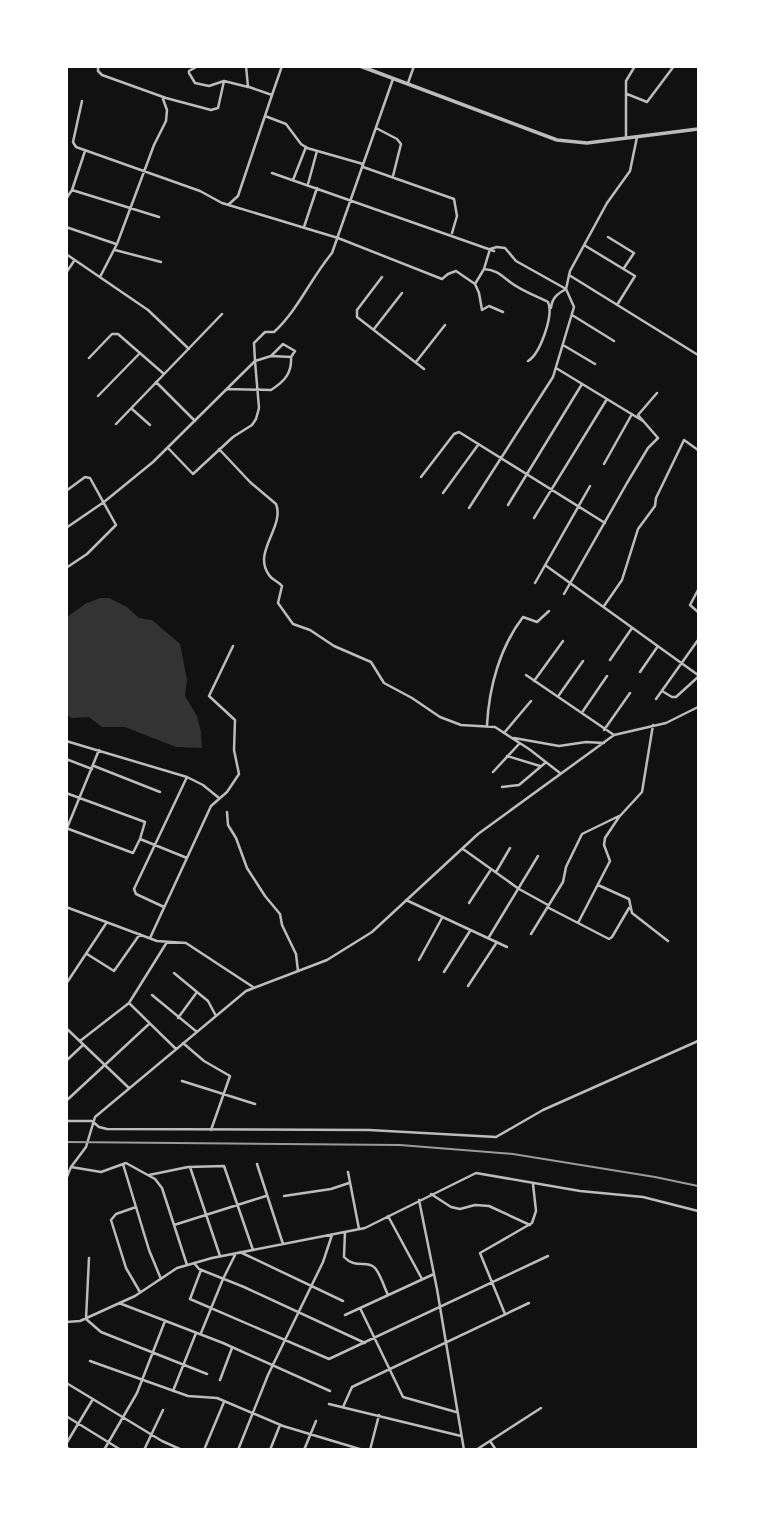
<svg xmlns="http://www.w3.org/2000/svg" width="765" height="1516" font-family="'Nunito Sans',sans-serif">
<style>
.water{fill:#333}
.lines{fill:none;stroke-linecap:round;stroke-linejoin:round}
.minor{stroke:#bcbcbc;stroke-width:2.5}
.tertiary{stroke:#bcbcbc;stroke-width:3.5}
.rail{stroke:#9a9a9a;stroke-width:2}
</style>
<rect width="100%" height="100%" fill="#111"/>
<path class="water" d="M100 598H109L127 607 139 618 152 620 180 644 187 680 185 696 197 716 201 732 202 748 176 747 125 727H102L89 717 71 718 67 714V617L85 604Z"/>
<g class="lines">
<path class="minor" d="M98 66V71L102 75 166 98 211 110 218 108 224 81 248 87 246 66
M198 66 189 71V73L195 83 209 86 224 81
M408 83 414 66
M627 94 647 102 674 66
M272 95 282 66
M82 101 73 142 76 147 200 191 222 203 338 238 442 279 448 274 456 271 475 284 479 293 482 310 489 306 503 312
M265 116 286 124 301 144 307 148 363 164
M376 128 397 139 401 144 393 176
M626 137V81L635 66
M363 167 454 199 457 216 452 233
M272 173 494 251
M293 180 306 147
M308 184 317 151
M72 190 159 217
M66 199 72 190 85 151
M228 205 238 196 272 95 249 87
M66 227 116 244
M304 227 317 188
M608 237 634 253 624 268
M584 245 635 276 617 305
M115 250 161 262
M66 254 148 310 189 349
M484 269 490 249 497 247 505 248 516 261 566 289C557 294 552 298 551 308
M66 273 74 261
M569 275 698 355
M100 277 117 244 154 145 166 121 167 110 163 99
M382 277 357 310V317L424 369
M475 284 484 269C497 270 501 275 510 282 520 290 536 296 548 302 554 315 540 354 528 361
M572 315 614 341
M374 329 402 293
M563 345 595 364
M89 358 112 334H118L164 374
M416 362 445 325
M556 368 643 421
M156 382 195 421
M227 389 271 390C285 381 292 373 291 357
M98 396 140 353
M132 409 150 425
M116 424 222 314
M168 448 193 474 233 437 252 425 256 419 259 408 255 361 271 356 283 344 295 351 291 357 271 356
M219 449 250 482 276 504C285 527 252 552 269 575 272 580 278 581 282 586L278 603 293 624 310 630 334 646 371 662 384 683 412 698 440 717 461 725 495 727 529 749 560 773
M604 464 632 414
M421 477 454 434 459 432 605 523
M66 491 85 477 90 478 116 525 87 554 66 568
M443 493 478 445
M508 505 582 384
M469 508 553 377 574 307 566 289 570 271 607 203 630 171 637 137
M534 518 607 399
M66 528 104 502 153 462 255 361 254 343 265 332H274C298 310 311 278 332 253L393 79
M545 565 698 675
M535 583 590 486
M698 590 690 605 698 612
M564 594 627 483 648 448 658 438 638 415 657 393
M604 606 622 580 638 529 655 506 656 498 684 440 698 450
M610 660 632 628
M640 672 658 646
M526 675 614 735
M534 681 563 641
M662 691 672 697H676L698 677
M559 695 583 661
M656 699 698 640
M583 711 607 676
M487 725C489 687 500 647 523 617L537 622 549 611
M604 730 630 693
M504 733 531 701
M514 738 559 746 586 742 604 743
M66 741 187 777 203 785 219 798
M507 756 540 766
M66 759 92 769
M94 766 160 792
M493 772 519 744
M502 787 519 785 545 763
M66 793 145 822 140 839
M227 812 228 825 236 838 247 868 265 896 280 914 282 925 296 954 298 971
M66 828 133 853 140 839 187 858
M67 828 99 750
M463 849 519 889 548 905
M496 872 510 848
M598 885 629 899 632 913 668 941
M406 900 507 947
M469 903 490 871
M66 907 157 941 186 943 253 987
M164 907 136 894 134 889 187 777
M549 908 609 939 612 937 629 908
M578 923 610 861 604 845 605 838 619 817 642 792 653 725
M531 934 563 882 566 867 582 834 619 816
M489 937 538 856
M150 938 211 806 227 792 239 774 234 750 235 720 209 696 233 646
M87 954 114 971 140 934
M419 960 442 918
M444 972 470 931
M174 973 197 992 178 1018
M66 984 107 922
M468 986 497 942
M197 992 208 1001 216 1016
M152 995 197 1032
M129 1003 176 1049
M66 1028 129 1088
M80 1041 129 1003 167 942
M183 1043 204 1061 230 1076 211 1130
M66 1061 83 1045
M182 1081 255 1104
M66 1101 149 1024
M66 1121H92L99 1127 107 1129 369 1130 496 1137 543 1110 698 1041
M123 1164 149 1250 161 1279
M257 1164 283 1244
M71 1167 101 1172 126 1163 155 1179 162 1188 187 1265
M190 1167 220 1256
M348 1172 359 1229
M149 1175 188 1167 224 1166 253 1250
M66 1179 71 1167 86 1147 95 1117 246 991 327 960 372 932 478 834 614 735 666 723 698 707
M431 1194 451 1207 460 1209 475 1205 489 1206 530 1225
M284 1196 331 1189 349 1183
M419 1200 437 1289 464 1450
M136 1207 116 1214 111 1220 126 1268 140 1292
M388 1216 422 1279
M174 1225 266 1196
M345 1232 344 1257C355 1269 368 1260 375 1268 381 1275 384 1287 388 1295
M240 1252 343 1301
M89 1258 86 1319 101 1332 207 1374
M194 1263 199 1269 244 1287 365 1343
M201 1270 190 1299 329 1359 548 1256
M119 1303 223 1343 330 1391
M360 1308 403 1397 456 1412
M505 1314 480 1253 532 1223 536 1211 533 1184
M345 1315 434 1274
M66 1322 80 1321 135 1296 177 1268 212 1258 365 1228 476 1173 580 1191 643 1197 698 1211
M201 1333 223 1279 236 1253
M90 1361 188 1396 217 1398 283 1426 363 1450
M220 1380 232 1348
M68 1384 162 1441 182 1450
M173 1391 196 1333
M329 1404 461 1436
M343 1407 352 1387 529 1303
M66 1416 121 1450
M490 1441 496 1450
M66 1444 93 1399
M66 1447 71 1450
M104 1450 137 1393 165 1321
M144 1450 163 1410
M204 1450 224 1402
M238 1450 268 1375 323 1262 332 1235
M270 1450 280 1425
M304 1450 316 1421
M370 1450 379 1415
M476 1450 541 1408"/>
<path class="tertiary" d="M360 66 557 140 587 143 698 129"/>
<path class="rail" d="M66 1142 400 1145 513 1154 655 1177 698 1186"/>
</g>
<rect width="765" height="1516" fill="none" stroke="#ffffff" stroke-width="136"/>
</svg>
